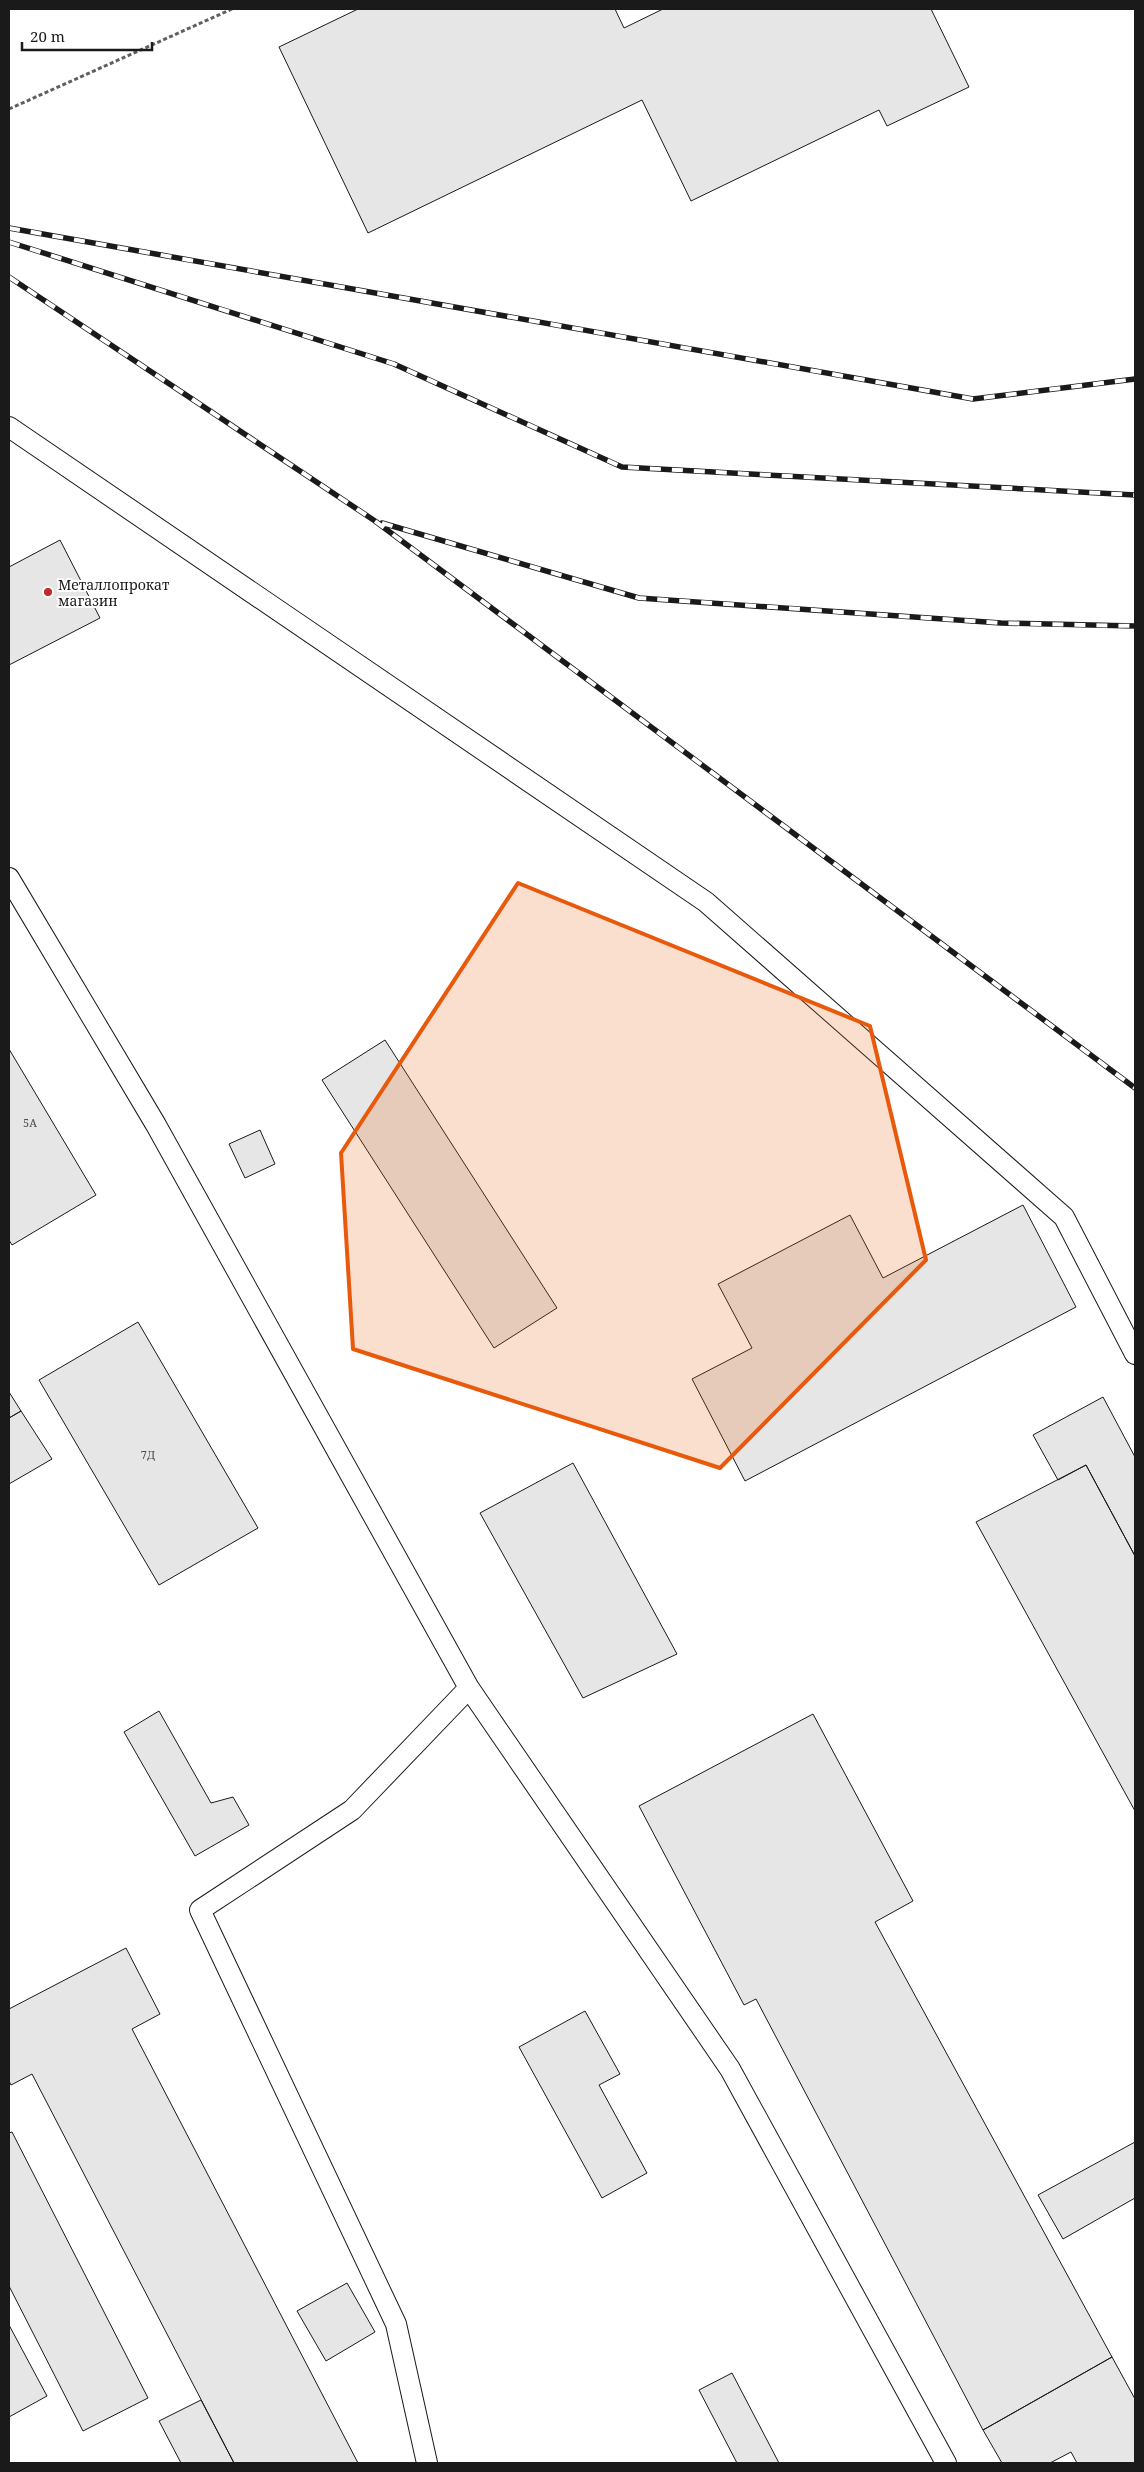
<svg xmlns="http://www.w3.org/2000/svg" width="1144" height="2472" font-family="'Noto Serif',serif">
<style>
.building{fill:#e6e6e6;stroke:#1a1a1a}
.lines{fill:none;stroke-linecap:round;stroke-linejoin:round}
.service-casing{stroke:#1a1a1a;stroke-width:22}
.path{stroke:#5f5f5f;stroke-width:3;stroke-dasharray:4 2.5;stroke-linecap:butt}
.service{stroke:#fff;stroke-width:20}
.rail-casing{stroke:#1a1a1a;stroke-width:5.5}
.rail{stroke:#fff;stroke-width:4;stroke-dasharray:11;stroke-linecap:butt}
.marked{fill:#e8590c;fill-opacity:0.2;stroke:#e8590c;stroke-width:4;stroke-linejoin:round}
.poi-dot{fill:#c62828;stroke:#fff;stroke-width:2}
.labels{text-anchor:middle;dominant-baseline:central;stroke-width:4;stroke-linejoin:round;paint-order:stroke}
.number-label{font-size:11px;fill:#4d4d4d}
.poi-label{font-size:14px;fill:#1a1a1a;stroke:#fff;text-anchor:start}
</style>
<rect width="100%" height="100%" fill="#fff"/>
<path class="building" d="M358 9H615L624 28 663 9H931L969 87 887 126 879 110 691 201 642 100 368 233 279 47Z
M60 540 100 618 9 665V567Z
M385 1040 557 1308 494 1348 322 1080Z
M9 1049 96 1195 12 1245 9 1240Z
M260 1130 275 1164 245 1178 229 1144Z
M1023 1205 1076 1307 745 1481 692 1379 752 1348 718 1284 850 1215 883 1278Z
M138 1322 258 1528 159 1585 39 1380Z
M9 1392 21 1411 9 1418Z
M1103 1397 1135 1457V1556L1086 1465 1058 1480 1033 1435Z
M21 1411 52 1459 9 1484V1418Z
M573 1463 677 1654 583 1698 480 1513Z
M1086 1465 1135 1556V1811L976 1522Z
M159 1711 211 1803 233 1797 249 1825 195 1856 124 1732Z
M813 1714 913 1901 875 1922 1112 2357 983 2430 756 1999 744 2005 639 1806Z
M126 1948 160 2014 132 2029 358 2463H234L32 2074 11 2085 9 2081V2009Z
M585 2011 620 2074 599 2085 647 2173 602 2198 519 2047Z
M12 2132 148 2398 83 2431 9 2286V2133Z
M1135 2142V2198L1063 2239 1038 2195Z
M347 2283 375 2332 326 2361 297 2311Z
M9 2325 47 2396 9 2417Z
M1112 2357 1135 2399V2463H1077L1071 2452 1050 2463H1002L983 2430Z
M732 2373 779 2463H737L699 2390Z
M201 2400 234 2463H181L159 2421Z"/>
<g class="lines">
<g class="service-casing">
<path id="service" d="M9 427 706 902 1064 1217 1135 1354
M9 878 156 1125 469 1688 730 2069 946 2463
M427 2463 396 2324 200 1910 352 1810 469 1688"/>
</g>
<path class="path" d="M9 109 232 9"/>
<use href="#service" class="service"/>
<g class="rail-casing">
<path id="rail" d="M9 228 973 399 1135 379
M9 242 394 364 622 467 1135 495
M9 277 375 521 1135 1088
M382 523 639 598 1001 623 1135 626"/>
</g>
<use href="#rail" class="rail"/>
</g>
<path class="marked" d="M518 883 870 1026 926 1260 720 1468 353 1349 341 1153Z"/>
<circle class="poi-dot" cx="48" cy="592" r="5"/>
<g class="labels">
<g class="number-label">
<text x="30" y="1122">5А</text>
<text x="148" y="1454">7Д</text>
</g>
<g class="poi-label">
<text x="58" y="584">Металлопрокат<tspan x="58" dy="16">магазин</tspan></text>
</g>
</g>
<rect width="1144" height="2472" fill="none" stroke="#1a1a1a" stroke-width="20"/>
<path d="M22 42v8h130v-8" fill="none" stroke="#1a1a1a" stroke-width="2.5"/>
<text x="30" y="42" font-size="15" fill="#1a1a1a" stroke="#ffffff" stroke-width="4" paint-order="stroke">20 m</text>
</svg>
